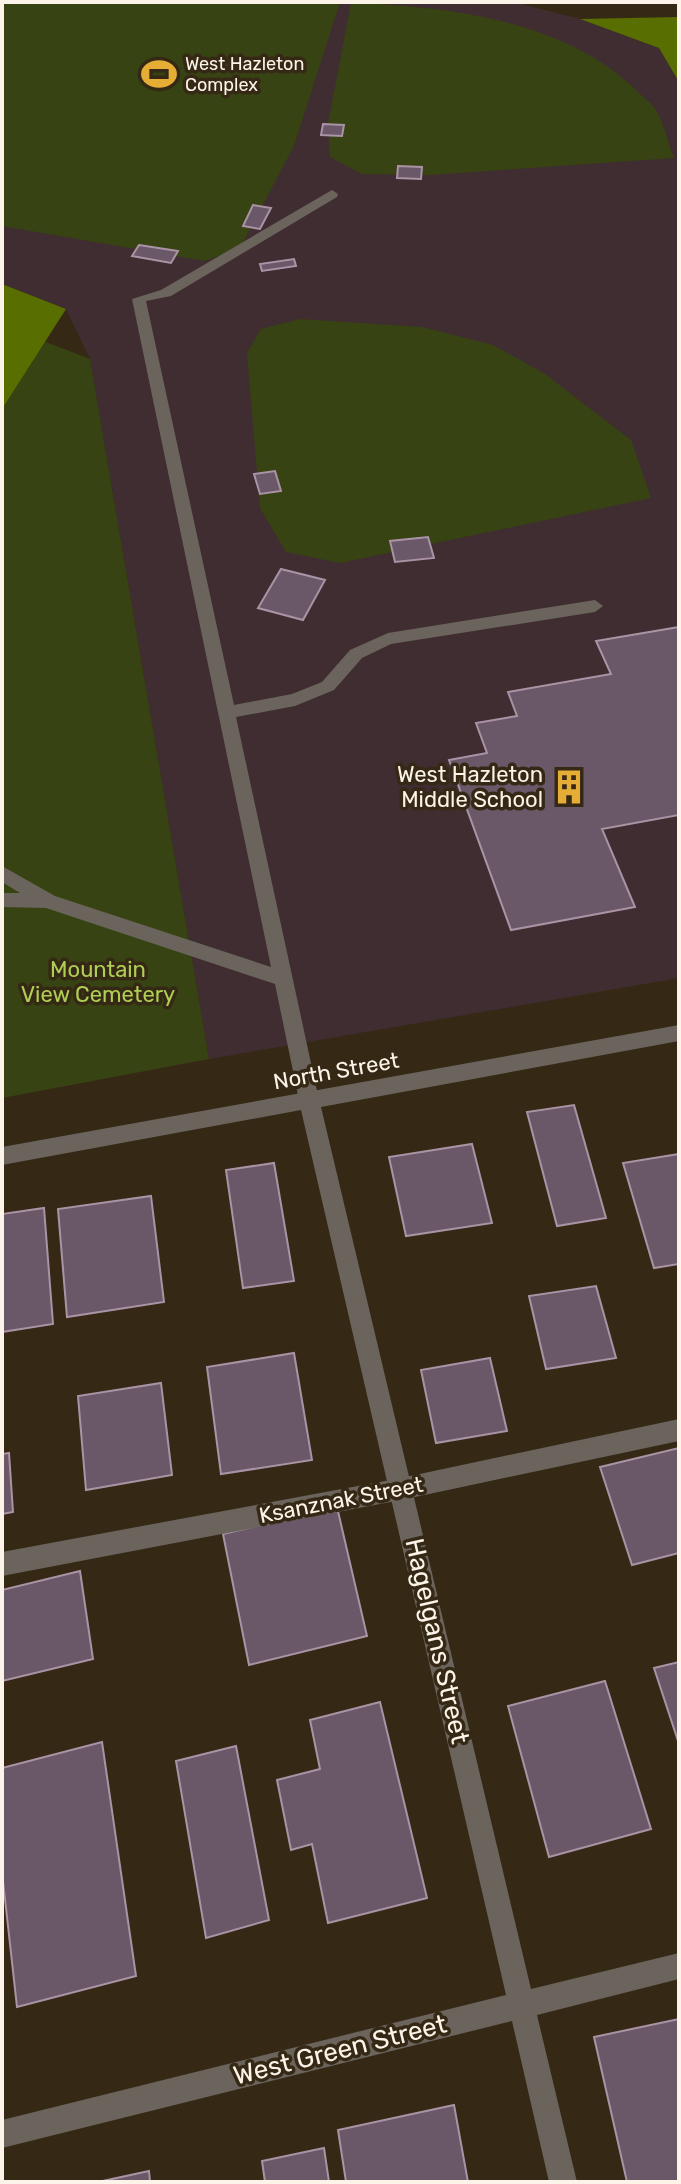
<svg xmlns="http://www.w3.org/2000/svg" width="681" height="2184" font-family="Rubik,sans-serif">
<style>
.education{fill:#402d31}
.green{fill:#374312}
.forest{fill:#596e00}
.building{fill:#6a5767;stroke:#a993a5;stroke-width:2}
.lines{fill:none;stroke-linecap:round;stroke-linejoin:round}
.lane{fill:#6b645c;fill-rule:evenodd}
.street{fill:#6b645c;fill-rule:evenodd}
.labels{text-anchor:middle;dominant-baseline:central;stroke-width:7;stroke-linejoin:round;paint-order:stroke}
.far-poi-label{font-size:18px;fill:#fcf4e8;stroke:#352916;text-anchor:start}
.poi-label{font-size:22px;fill:#fcf4e8;stroke:#352916;text-anchor:end}
.park-label{font-size:22px;fill:#afce54;stroke:#352916}
.street-label{font-size:22px;fill:#fcf4e8;stroke:#352916}
.near-street-label{font-size:26px;fill:#fcf4e8;stroke:#352916}
</style>
<rect width="100%" height="100%" fill="#352916"/>
<path class="education" d="M2 2H513L580 19 659 48 679 82V978L209 1059 90 359 66 309 2 284Z"/>
<path class="green" d="M2 2H340L294 146 240 248 205 261 2 226Z
M351 3C447 6 564 20 636 90 643 97 653 104 657 112 665 126 668 144 674 158L430 175 362 174 330 157 328 124Z
M300 319 422 327 493 345 545 374 631 440 651 498 340 563 286 552 260 508 247 353 261 329Z
M2 325 90 359 209 1059 2 1098Z"/>
<path class="forest" d="M679 17V82L659 48 580 19Z
M2 284 66 309 2 409Z"/>
<path class="building" d="M323 124 344 125 342 136 321 135Z
M398 166 422 167 421 179 397 178Z
M253 205 271 208 260 229 243 226Z
M139 245 178 251 171 263 132 256Z
M294 259 296 266 262 271 260 264Z
M275 471 281 491 260 494 254 474Z
M428 537 434 558 395 562 390 541Z
M281 569 325 580 303 620 258 608Z
M679 627V815L602 829 635 907 511 930 449 760 487 753 476 723 517 716 508 692 611 674 596 641Z
M574 1105 606 1218 557 1226 527 1112Z
M472 1144 492 1223 406 1236 389 1157Z
M679 1154V1264L654 1268 623 1163Z
M274 1163 294 1281 243 1288 226 1170Z
M151 1196 164 1302 67 1317 58 1209Z
M44 1208 53 1324 2 1332V1214Z
M596 1286 616 1358 546 1369 529 1296Z
M294 1353 312 1460 221 1474 207 1367Z
M490 1358 507 1431 436 1443 421 1370Z
M161 1383 172 1475 86 1490 78 1396Z
M679 1448V1553L632 1565 600 1467Z
M9 1453 13 1512 2 1514V1454Z
M337 1507 367 1636 249 1665 223 1534Z
M80 1571 93 1659 2 1681V1590Z
M679 1662V1744L654 1668Z
M605 1681 651 1829 549 1857 508 1706Z
M380 1702 427 1898 328 1923 312 1844 291 1850 277 1780 320 1769 310 1720Z
M102 1742 136 1976 17 2007 2 1872V1768Z
M236 1746 269 1920 206 1938 176 1761Z
M679 2019V2182H627L594 2037Z
M454 2105 468 2182H346L338 2130Z
M324 2148 329 2182H265L262 2161Z
M149 2171 150 2182H98Z"/>
<g class="lines">
<path class="lane" d="M332 190 338 194 337 197 171 296 146 301 234 705 292 694 322 682 350 650 388 633 595 600 603 606 595 612 391 644 362 658 334 690 295 706 236 717 319 1100 316 1106 309 1109 302 1106 299 1100 275 984 46 908 2 907V893H20L2 882V866L55 896 271 967 132 299 161 290Z
M679 1419V1441L401 1500 2 1576V1552L401 1478Z"/>
<path class="street" d="M679 1025V1041L321 1107 531 1989 679 1953V1979L537 2015 577 2182H549L512 2021 2 2148V2120L506 1995 301 1110 2 1165V1147Z"/>
</g>
<defs>
<g id="stadium-bare" transform="scale(2.76)"><path d="M0-5a6.5 5 0 1 0 0 10a6.5 5 0 1 0 0-10ZM-3.5-1.8h7v3.6h-7Z" fill="#e5ad35" stroke="#352916" stroke-width="2.5" paint-order="stroke"/></g>
<g id="building-bare" transform="scale(2.76)"><path d="M-4-6H4V6H1V3H-1V6H-4ZM-2.5-4.3h1.7v1.8h-1.7ZM.8-4.3h1.7v1.8H.8ZM-2.5-1h1.7V.8h-1.7ZM.8-1h1.7V.8H.8Z" fill="#e5ad35" stroke="#352916" stroke-width="2.5" paint-order="stroke"/></g>
</defs>
<g fill-rule="evenodd">
<use href="#stadium-bare" x="159" y="74"/>
<use href="#building-bare" x="569" y="787"/>
</g>
<g class="labels">
<g class="far-poi-label">
<text x="185" y="64">West Hazleton<tspan x="185" dy="21">Complex</tspan></text>
</g>
<g class="poi-label">
<text x="543" y="774">West Hazleton<tspan x="543" dy="25">Middle School</tspan></text>
</g>
<g class="park-label">
<text x="98" y="969">Mountain<tspan x="98" dy="25">View Cemetery</tspan></text>
</g>
<g class="street-label">
<text transform="translate(336 1071) rotate(-10)">North Street</text>
<text transform="translate(341 1500) rotate(-11)">Ksanznak Street</text>
</g>
<g class="near-street-label">
<text transform="translate(437 1641) rotate(77)">Hagelgans Street</text>
<text transform="translate(340 2050) rotate(-14)">West Green Street</text>
</g>
</g>
<rect width="681" height="2184" fill="none" stroke="#fcf4e8" stroke-width="8"/>
</svg>
